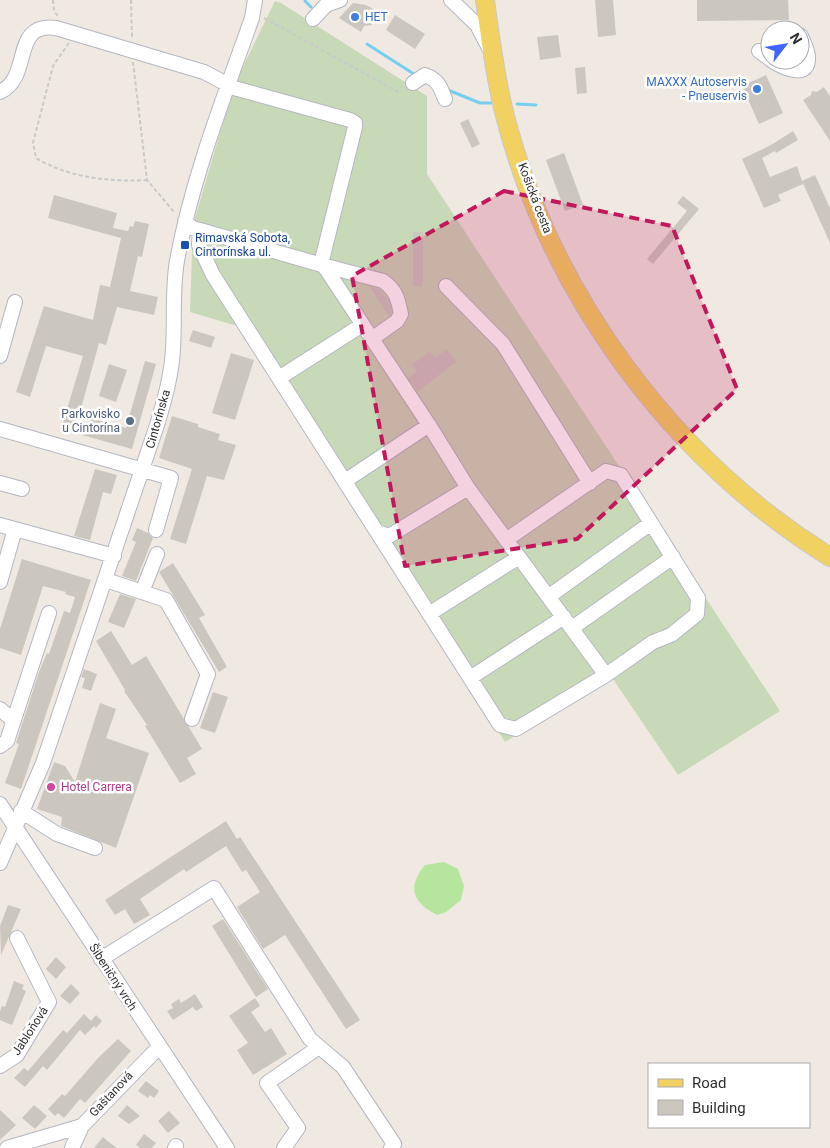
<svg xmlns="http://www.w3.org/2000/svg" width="830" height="1148" font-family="Roboto,sans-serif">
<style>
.green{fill:#b6e59e}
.cemetery{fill:#c8d9b8}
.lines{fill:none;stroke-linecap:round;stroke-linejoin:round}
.stream{stroke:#75cff0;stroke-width:3}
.building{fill:#cbc7bf}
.minor-casing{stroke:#b4b7c1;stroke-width:16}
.major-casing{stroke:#c9c9c9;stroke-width:20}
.path{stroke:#c9c9c9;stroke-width:2;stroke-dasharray:4 2.5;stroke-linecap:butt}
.minor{stroke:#fff;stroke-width:14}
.major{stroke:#f2d163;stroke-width:18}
.marked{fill:#c2185b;fill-opacity:0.2;stroke:#c2185b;stroke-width:4;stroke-dasharray:10 6;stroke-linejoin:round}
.shop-dot{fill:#3f7fe0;stroke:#fff;stroke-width:2}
.transit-dot{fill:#1a4fb4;stroke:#fff;stroke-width:2}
.service-dot{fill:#5c6f8a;stroke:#fff;stroke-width:2}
.hotel-dot{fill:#d1479c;stroke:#fff;stroke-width:2}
.labels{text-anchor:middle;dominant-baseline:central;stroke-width:5;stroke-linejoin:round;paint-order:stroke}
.shop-label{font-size:12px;fill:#366cbe;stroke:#fff;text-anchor:start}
.street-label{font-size:12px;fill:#2e2e2e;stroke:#fff}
.transit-label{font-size:12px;fill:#164399;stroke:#fff;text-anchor:start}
.service-label{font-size:12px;fill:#4e5e75;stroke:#fff;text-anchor:end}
.hotel-label{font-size:12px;fill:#b23c85;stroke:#fff;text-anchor:start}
</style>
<rect width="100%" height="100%" fill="#efe9e1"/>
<path class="green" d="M444 862 458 869 464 886 461 900 446 912 437 915C412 902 407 887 425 865Z"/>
<path class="cemetery" d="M275 1 281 3 427 96V174L780 711 678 775 611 676 505 742 237 326 190 312 193 225 234 85Z"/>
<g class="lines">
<path class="stream" d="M305 1 311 7
M367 44 417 76
M448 90 480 103H491
M517 104 536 105"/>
</g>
<path class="building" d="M595 0H613L616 35 598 37Z
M697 0H788L789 20 697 21Z
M353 3 366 5 375 10 370 17 372 25 364 26 361 32 339 18Z
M395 15 425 34 415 49 386 30Z
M558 35 561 57 540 60 537 37Z
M585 67 587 93 577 94 575 68Z
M766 75 783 113 759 124 742 86Z
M824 87 830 96V141L803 100 811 95 812 91 817 92Z
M468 119 480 144 472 148 460 123Z
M793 131 798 140 776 153 775 151 762 158 770 177 797 166 803 184 778 195 781 201 764 208 742 159 771 145Z
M564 153 583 205 565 211 546 160Z
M815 175 830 208V243L802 181Z
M54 195 117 213 113 228 128 231 130 226 133 227 135 221 149 224 142 257 138 256 130 291 158 297 154 315 117 307 106 345 99 343 77 423 89 427 91 418 126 428 145 361 156 364 132 449 61 429 83 356 46 346 30 397 16 392 44 306 93 320 100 285 110 287 121 238 48 218Z
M683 196 699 209 653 264 647 259 687 211 677 203Z
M413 232H423V281L421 287 413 285Z
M370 287 379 289 389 301 392 313 389 316Z
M193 330 215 337 211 348 189 341Z
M447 349 456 362 418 391 408 378 417 371 412 365 430 351 435 358Z
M231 353 254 360 235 420 212 413Z
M109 364 127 370 116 402 99 396Z
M172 416 198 424V427L220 434 218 440 236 445 224 480 207 476 186 544 170 539 192 469 159 458Z
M95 469 117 475 111 494 103 492 90 540 74 536Z
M137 528 148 533 153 538 136 581 122 576 136 542 132 540Z
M22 559 91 580 21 789 5 783 19 744 16 743 39 672 47 653 49 654 64 611 70 613 75 597 65 594 66 592 43 586 21 655 0 648V629Z
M173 563 205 615 199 618 227 667 219 672 159 572Z
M120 594 136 599 124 628 108 622Z
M111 631 132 665 146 656 202 749 187 758 196 774 180 783 145 726 147 725 124 691 125 690 96 641Z
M84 669 97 674 91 691 82 688 85 678 81 677Z
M213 692 228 697 215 733 200 728Z
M100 703 116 709 106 738 149 753 116 848 61 826 62 817 37 809 54 762 65 766 75 782Z
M226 821 237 839 240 837 360 1020 346 1029 285 935 263 949 237 907 260 892 246 870 242 872 226 846 186 872 184 869 140 899 150 915 134 924 125 909 115 915 105 900Z
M8 905 21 909 1 955 0 926Z
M223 919 268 989 256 997 212 926Z
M56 957 66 967 56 979 46 969Z
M14 981 24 985 22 989 26 991 12 1025 0 1020V1011L2 1006 5 1007Z
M71 984 80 993 70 1004 60 996Z
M195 994 203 1007 196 1011 193 1007 173 1020 167 1011 173 1008 171 1004 179 999 181 1003Z
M255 998 260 1006 251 1012 265 1032 271 1028 287 1054 253 1075 237 1050 248 1043 229 1016Z
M84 1014 91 1021 96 1015 102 1021 96 1028 94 1026 85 1035 80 1030 47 1070 43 1066 25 1087 14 1078 24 1068 28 1071 63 1030 67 1033Z
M118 1039 131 1051 85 1103 80 1099 64 1118 58 1113 55 1116 48 1109 62 1094 65 1096 98 1058Z
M146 1081 159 1091 154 1098 150 1095 148 1098 138 1091Z
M34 1105 47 1116 35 1129 22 1118Z
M127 1105 140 1116 129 1124 118 1116Z
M0 1110 16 1125 0 1140Z
M169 1111 180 1123 168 1133 158 1121Z
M144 1134 156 1143 152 1148H140L136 1145Z
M103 1137 110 1143 117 1148H94Z"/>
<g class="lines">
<g class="minor-casing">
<path id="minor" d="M451 0 477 25 489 48
M313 19 326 5 340 0
M759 51 770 59
M771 60C780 66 807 80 808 60 809 52 804 43 801 36
M413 83 425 75C438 80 440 86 445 99
M0 92C33 77 10 22 56 28L204 72 234 88 350 120 355 123V127L322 260V265L383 281C396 290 398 299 401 314L397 321 373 338
M185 221 192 228 200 230 322 265 326 269 429 425 468 488 606 675
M200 230 199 245 213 275 377 532 389 536 468 488
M446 286 503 344 590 483
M0 356 15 302
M279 378 362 325
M0 429 171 478 156 530
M345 481 429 425
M0 483 22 489
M0 525 114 556
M377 532 500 725 516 729 606 675 653 642 671 635 697 614 698 598 621 475 606 471 506 540
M106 580 166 600 208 674 192 719
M0 582 15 529
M142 592 157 554
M548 597 651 523
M429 614 519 557
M572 628 673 557
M470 678 564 617
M0 709 14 721
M0 746 7 741 49 613
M0 804 227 1148
M21 811 57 834 95 848
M0 863 43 763 158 422C165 398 172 373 173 348 175 319 172 289 177 261 192 178 224 97 252 18L255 0
M101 959 214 888 310 1039 343 1067 394 1144 391 1148
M0 1066 17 1055 49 1002 17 938
M7 1148 82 1126
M72 1148 82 1126 159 1047
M175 1148 176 1146
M284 1148 298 1128 267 1083 319 1047"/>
</g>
<g class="major-casing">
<path id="major" d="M485 0C490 38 495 75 504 112 550 294 671 458 830 557"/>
</g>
<path class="path" d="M53 0 54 11 58 16
M131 0 132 37
M264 18 400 93
M69 43 53 66 33 143 36 158C69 178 110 182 147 180
M133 62 147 180 175 213"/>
<use href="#minor" class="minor"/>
<use href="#major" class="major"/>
</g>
<path class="marked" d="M504 191 672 226 737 389 577 539 405 566 352 276Z"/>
<g class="shop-dot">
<circle cx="355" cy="17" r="5"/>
<circle cx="757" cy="89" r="5"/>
</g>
<rect class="transit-dot" x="180" y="240" width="10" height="10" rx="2.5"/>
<circle class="service-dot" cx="130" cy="421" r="5"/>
<circle class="hotel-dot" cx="51" cy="787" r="5"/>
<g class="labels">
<g class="shop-label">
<text x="365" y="17">HET</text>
<text x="747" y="82" text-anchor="end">MAXXX Autoservis<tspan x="747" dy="14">- Pneuservis</tspan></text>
</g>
<g class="street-label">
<text transform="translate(535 198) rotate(69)">Košická cesta</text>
<text transform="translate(158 419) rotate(-74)">Cintorínska</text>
<text transform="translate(113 977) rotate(57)">Šibeničný vrch</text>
<text transform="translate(30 1031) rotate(-57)">Jabloňová</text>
<text transform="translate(111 1094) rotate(-47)">Gaštanová</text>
</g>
<g class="transit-label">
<text x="195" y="238">Rimavská Sobota,<tspan x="195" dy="14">Cintorínska ul.</tspan></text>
</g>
<g class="service-label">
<text x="120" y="414">Parkovisko<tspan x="120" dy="14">u Cintorína</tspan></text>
</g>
<g class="hotel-label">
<text x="61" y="787">Hotel Carrera</text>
</g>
</g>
<rect x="648" y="1063" width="162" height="65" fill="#ffffff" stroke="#ababab"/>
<rect x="658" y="1079" width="25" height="8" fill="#f2d163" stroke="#ababab"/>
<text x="692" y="1088" font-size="15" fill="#2e2e2e">Road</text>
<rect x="658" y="1100" width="25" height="15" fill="#cbc7bf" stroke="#ababab"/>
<text x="692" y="1113" font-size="15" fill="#2e2e2e">Building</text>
<g transform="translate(785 45) rotate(59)"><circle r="24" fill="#ffffff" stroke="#ababab"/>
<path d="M0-4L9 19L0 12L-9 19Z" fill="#4264fb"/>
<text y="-8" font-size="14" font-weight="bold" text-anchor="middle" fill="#2e2e2e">N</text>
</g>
</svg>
